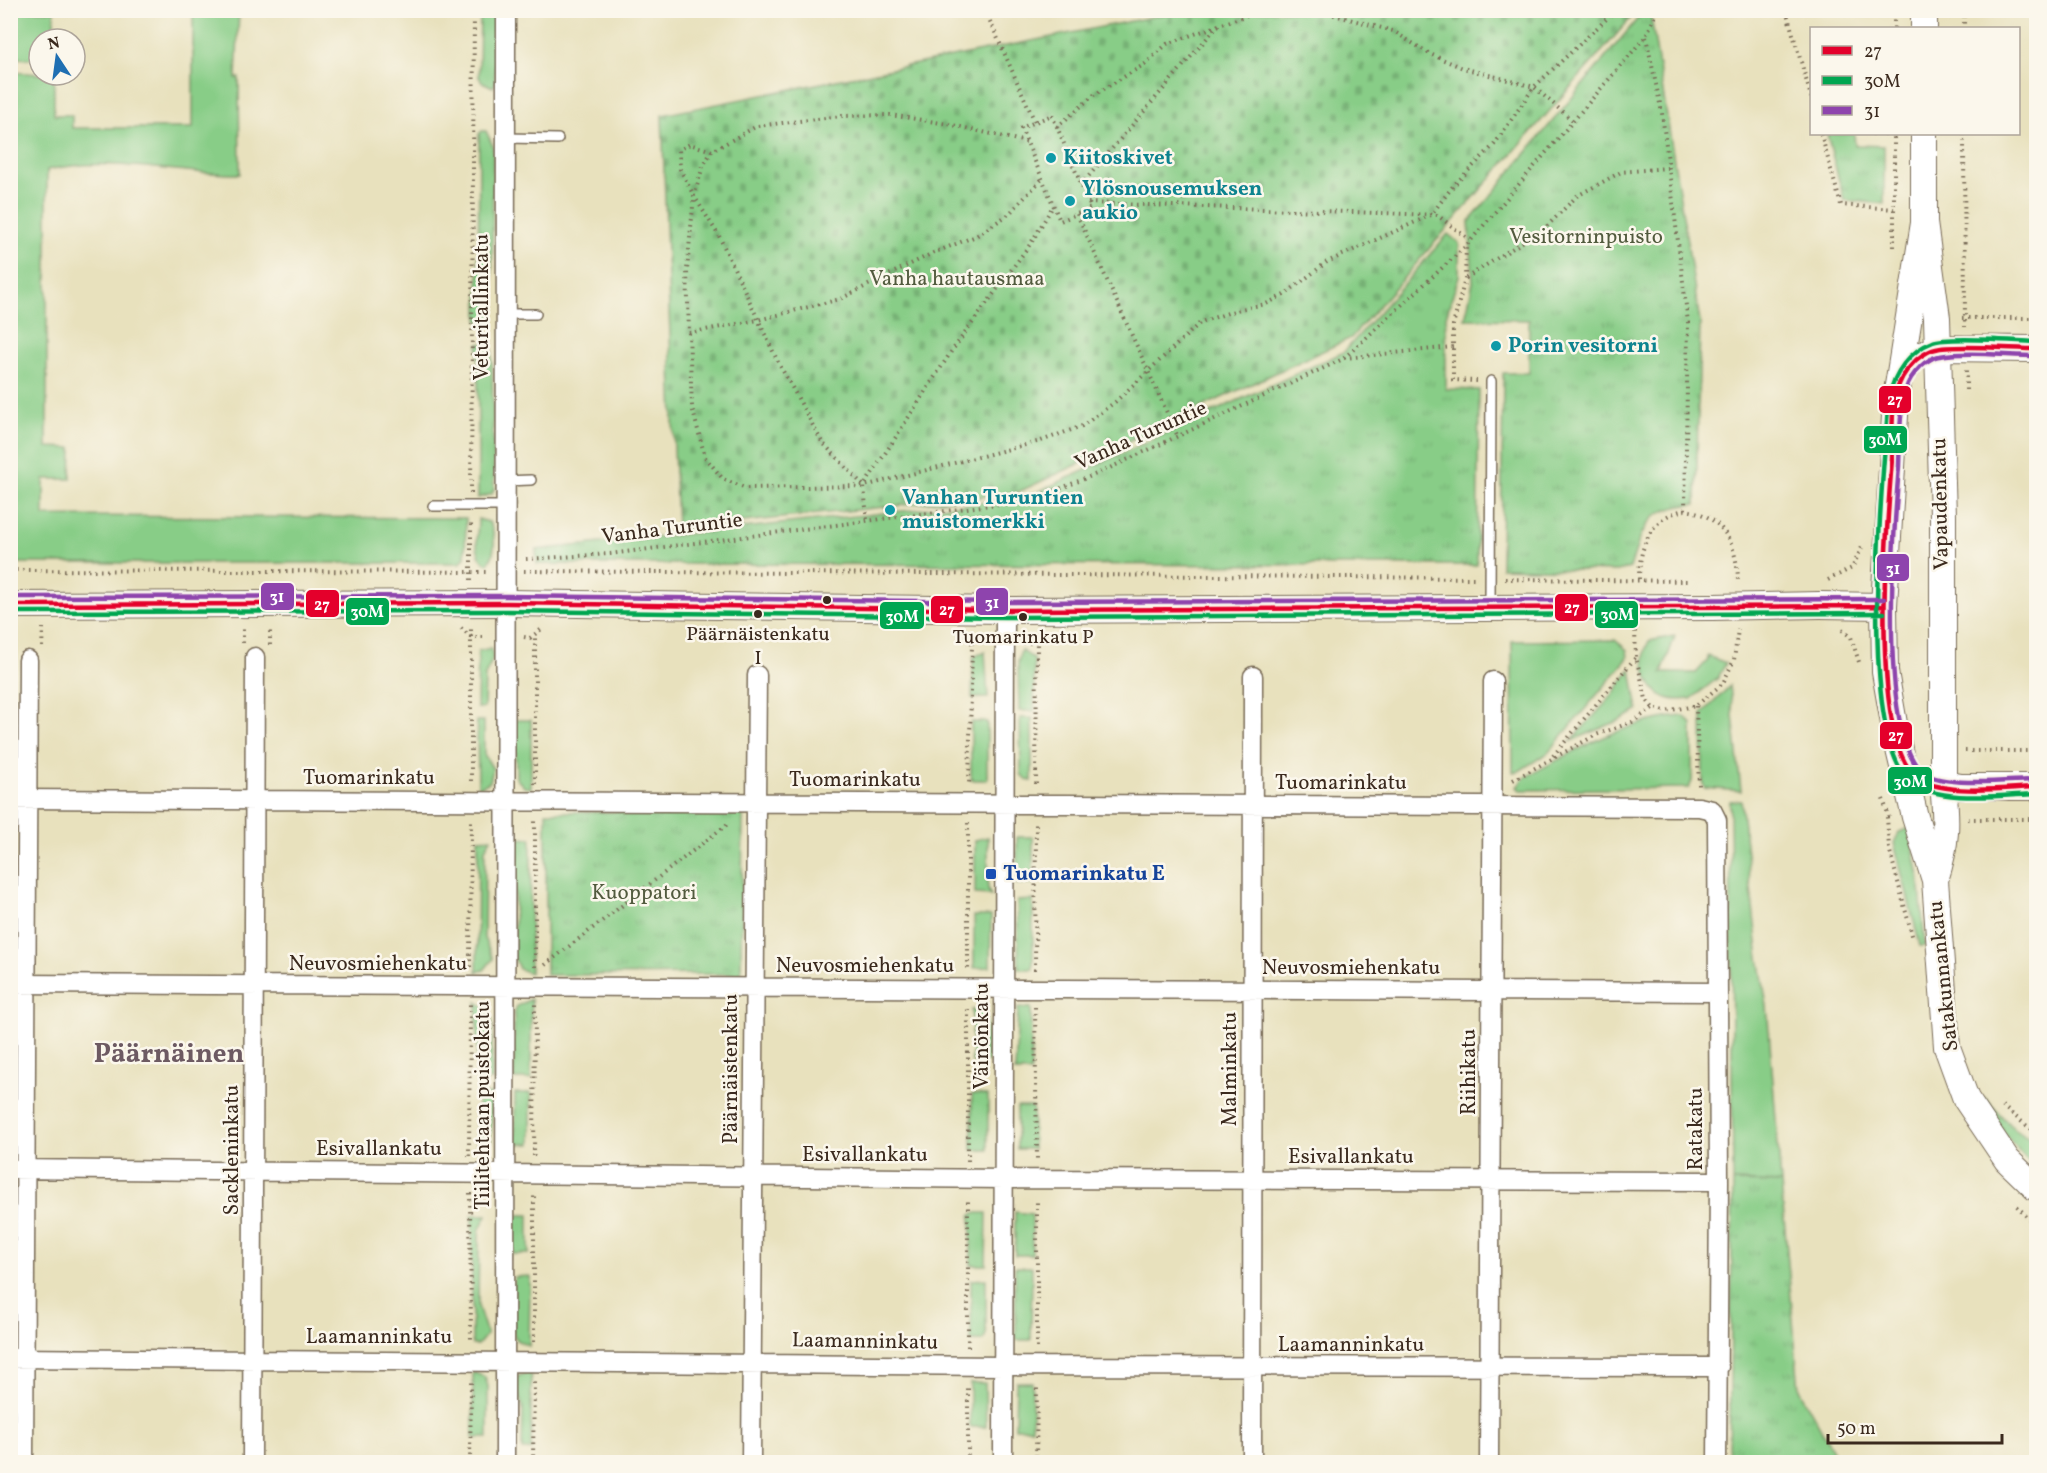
<svg xmlns="http://www.w3.org/2000/svg" width="2047" height="1473" font-family="Vollkorn,serif">
<style>
.green{fill:#88cd87;stroke:#627c52;stroke-width:1.5}
.cemetery{fill:url(#cemetery-stones);stroke:#627c52;stroke-width:1.5}
.park{fill:url(#park-tufts);stroke:#627c52;stroke-width:1.5}
.lines{fill:none;stroke-linecap:round;stroke-linejoin:round}
.lane-casing{stroke:#786a56;stroke-width:12}
.street-casing{stroke:#786a56;stroke-width:21}
.secondary-casing{stroke:#786a56;stroke-width:28}
.path{stroke:#786a56;stroke-width:4;stroke-dasharray:1.5 4.5;stroke-linecap:butt}
.lane{stroke:#fff;stroke-width:9}
.street{stroke:#fff;stroke-width:18}
.secondary{stroke:#fff;stroke-width:26}
.secondary-bridge-casing{stroke:#786a56;stroke-width:28;stroke-linecap:butt}
.secondary-bridge{stroke:#fff;stroke-width:26}
.bus-1-casing{stroke:#fbf7ec;stroke-width:9}
.bus-2-casing{stroke:#fbf7ec;stroke-width:9}
.bus-3-casing{stroke:#fbf7ec;stroke-width:9}
.bus-1{stroke:#e4002b;stroke-width:4.5}
.bus-2{stroke:#00a651;stroke-width:4.5}
.bus-3{stroke:#8e44ad;stroke-width:4.5}
.culture-dot{fill:#0f9aa8;stroke:#fbf7ec;stroke-width:2}
.bus-dot{fill:#3b2a1e;stroke:#fbf7ec;stroke-width:2}
.transit-dot{fill:#1a4fb4;stroke:#fbf7ec;stroke-width:2}
.labels{text-anchor:middle;dominant-baseline:central;stroke-width:5;stroke-linejoin:round;paint-order:stroke}
.bus-label{font-size:20px;fill:#3b2a1e;stroke:#fbf7ec}
.culture-label{font-size:21px;font-weight:bold;fill:#0d838f;stroke:#fbf7ec;text-anchor:start}
.park-label{font-size:21px;fill:#525b3e;stroke:#fbf7ec}
.street-label{font-size:21px;fill:#3b2a1e;stroke:#fbf7ec}
.transit-label{font-size:21px;font-weight:bold;fill:#164399;stroke:#fbf7ec;text-anchor:start}
.district-label{font-size:27px;font-weight:bold;fill:#6d5a62;stroke:#fbf7ec}
.line-badge{stroke:#fbf7ec;stroke-width:2}
.badge-label{font-size:16px;text-anchor:middle;font-weight:bold;fill:#fff}
</style>
<defs>
<pattern id="cemetery-stones" width="16" height="16" patternUnits="userSpaceOnUse" patternTransform="scale(1.5)"><rect width="16" height="16" fill="#88cd87"/><path d="M2 7V4a2 2 0 0 1 4 0v3zM10 15v-3a2 2 0 0 1 4 0v3z" fill="#76b074"/></pattern>
<pattern id="park-tufts" width="24" height="20" patternUnits="userSpaceOnUse" patternTransform="scale(1.5)"><rect width="24" height="20" fill="#88cd87"/><path d="M3 7l-1-3M5 7V3M7 7l1-3M15 17l-1-3M17 17v-4M19 17l1-3" fill="none" stroke="#76b074"/></pattern>
</defs>
<rect width="100%" height="100%" fill="#fbf7ec"/>
<filter id="ink" filterUnits="userSpaceOnUse"><feTurbulence type="fractalNoise" baseFrequency=".0167" numOctaves="2"/><feDisplacementMap in="SourceGraphic" scale="12" xChannelSelector="R" yChannelSelector="G"/><feConvolveMatrix kernelMatrix="1 2 1 2 8 2 1 2 1" color-interpolation-filters="sRGB"/></filter>
<filter id="wash" filterUnits="userSpaceOnUse"><feTurbulence type="fractalNoise" baseFrequency=".008" numOctaves="4" result="noise"/><feDisplacementMap in="SourceGraphic" scale="24" xChannelSelector="R" yChannelSelector="G"/><feGaussianBlur stdDeviation="1.35" result="paint"/><feColorMatrix in="noise" values="0 0 0 0 0 0 0 0 0 0 0 0 0 0 0 0 0 1.4 0 .05"/><feComposite in="paint" operator="in"/></filter>
<g filter="url(#wash)">
<rect width="100%" height="100%" fill="#e8e1bd"/>
<path class="green" d="M11 10 54 11V39H39V59L11 58Z
M193 11H239L236 78H239L240 174C177 175 110 155 47 170V447L72 448 71 479H44V516L466 518 465 557 460 563H11V72L54 75V115H72V128H193Z
M480 11H496L495 84 493 87 482 82 479 77Z
M482 131H486L493 146 492 316 487 322 478 321 479 134Z
M487 343 492 351 494 489 492 494 478 498V344Z
M478 519 489 522C496 533 496 554 488 564 472 557 478 533 478 519Z
M1675 636 1662 673H1696L1708 660V656L1726 663 1718 678 1691 699C1683 700 1675 701 1667 698 1646 691 1639 659 1649 641Z
M1615 640 1627 650 1628 658 1548 753 1516 773 1513 772 1512 641Z
M491 648 493 658 485 676 484 708H477L478 651Z
M1021 650 1034 659V711H1019L1018 662Z
M985 652 988 698H972L973 657Z
M1631 669 1638 710C1632 717 1584 734 1570 742L1610 698Z
M1730 686 1741 791 1704 788 1703 783 1702 714Z
M1684 716 1692 724V781L1689 788 1520 790 1517 787 1524 778C1573 752 1627 719 1684 716Z
M1020 718H1032V781L1026 780 1021 774Z
M515 720H531V788L524 787 516 778Z
M477 721H484V754L493 769 490 782 478 788Z
M971 722H987V780H971Z
M1741 800 1758 951 1767 1006 1781 1183 1733 1181 1730 801Z
M1909 828 1919 876 1925 946H1920L1894 843 1899 832Z
M988 837V889L991 895 975 894V840Z
M1017 837H1033V884H1017Z
M491 838 485 850 484 938 493 959 484 970 477 972 478 839Z
M531 838 530 973 519 969 514 957 515 839Z
M1033 900V969H1019L1017 901Z
M974 916H991L990 967 974 968Z
M531 999V1079H514V1014L517 1006Z
M477 1002 489 1010 492 1019V1080H477Z
M1018 1008H1031V1072H1015Z
M972 1010H986L988 1062H972Z
M515 1093H531V1144H515Z
M478 1094H492L491 1143H477Z
M972 1094 988 1095V1150H972Z
M1985 1098 2010 1125 2036 1143V1169C2015 1148 1997 1126 1982 1099Z
M1017 1107H1033V1149H1017Z
M1015 1212 1032 1214V1255H1015Z
M974 1213H987L986 1265H971V1216Z
M472 1215H487L479 1231 478 1306 487 1334 478 1345H472Z
M514 1215H529V1254H513Z
M1015 1267H1032L1031 1340H1016Z
M530 1276 529 1346 516 1340 513 1332 514 1277Z
M986 1279V1334L983 1341H971V1280Z
M473 1372 485 1377 488 1386V1438H473Z
M531 1372V1450H522L523 1407 514 1383 518 1376Z
M1016 1382H1032V1428H1015Z
M970 1383H985L986 1427H970Z"/>
<path class="cemetery" d="M1181 11H1637L1351 338 1016 493 677 529 662 115Z"/>
<path class="park" d="M1644 11H1650L1700 322 1696 504C1647 508 1643 526 1630 568L1617 571 1501 568 1503 373H1529V320L1465 319 1473 282 1469 222Z
M1827 134H1854L1855 145 1884 146V204L1844 200Z
M1448 234 1459 243V276L1446 316V389L1479 390 1477 565 537 564 536 550 1024 498 1344 352Z
M546 812H743L741 974 546 975Z
M1733 1182 1781 1183 1799 1389 1839 1462H1729Z"/>
</g>
<g filter="url(#ink)">
<g class="lines">
<g class="lane-casing">
<path id="lane" d="M506 138 558 139
M505 314H536
M504 481 531 480
M433 506H504
M1490 606 1491 381"/>
</g>
<g class="street-casing">
<path id="street" d="M10 799 1699 807 1712 810 1717 820 1719 1181 1717 1462
M10 984 1718 992
M10 1169 1005 1179 1719 1181
M10 1358 1004 1366 1719 1367
M24 1462 28 660
M252 1462 255 657
M505 1462 506 10
M751 1462 757 675
M1003 1462 1005 610
M1252 1462 1253 676
M1489 1462 1493 681"/>
</g>
<g class="secondary-casing">
<path id="secondary" d="M1924 10V28
M1924 134V223L1937 318 1943 516V785C1947 823 1947 843 1935 880
M1924 223 1896 398 1884 606 1885 672 1897 741 1915 817 1935 880 1947 1047 1966 1099 2007 1160 2036 1188
M1923 355 1937 348 2036 349
M10 605 507 603 1005 610 1712 607
M1820 605 1884 606
M1927 781 1961 787H2036"/>
</g>
<path class="path" d="M985 10 1035 122
M1316 10 1393 31 1430 54 1463 68 1534 87 1573 121
M1786 10 1812 100
M1964 10V28
M1894 28V10
M1646 37 1662 113 1688 322 1685 510
M1052 115 1091 208 1060 221 1021 128Z
M1057 127 1094 95 1145 64 1167 44 1261 10
M1821 134 1841 205 1894 209
M1872 134H1894
M1964 134 1965 327
M1026 142 948 124 890 115 842 116 757 126 712 151 690 144 679 150 680 169 694 196 687 270 689 333 692 407 705 457 723 479 746 488 864 486 1041 441 1082 426 1115 402 1201 322 1240 309 1266 304 1284 295 1327 262 1431 215 1453 186 1494 145 1534 87 1616 10
M712 151 703 166 694 196 719 236 778 362 822 442 863 485
M1081 185 1219 24
M1088 203 1437 215 1470 240
M1077 214 1178 437
M1894 247V134
M1466 278 1546 227 1577 196 1621 172 1667 168
M1962 318H2036
M689 333 758 320 840 299 933 253 976 236 1009 214 1042 179
M1344 358 1453 347
M1477 381 1453 380V325L1465 279 1466 246 1646 36 1658 10
M1966 390V370
M471 493 474 10
M867 519 864 486 951 352 1031 243 1053 206
M526 559 610 554 1014 502 1054 491 1099 473 1343 359 1466 246
M10 570 487 572
M524 571 1477 578
M1505 579 1687 581
M1639 579C1639 548 1650 516 1685 510 1724 515 1738 547 1738 583
M471 580V521
M1828 580 1852 568 1863 545
M461 628 471 637H486
M1842 630 1851 637 1859 662
M1635 631 1636 657 1646 699 1653 708 1665 711 1696 706 1723 683 1734 660 1738 629
M967 632 972 643 969 786
M524 637 530 638 543 628
M243 643V627
M1023 643H1034L1038 639
M270 645V628
M13 647V627
M42 647 43 628
M1696 706 1699 786
M1965 751H2036
M1553 756 1636 657
M1513 780 1596 735 1632 722 1653 708
M471 781V626
M535 784V634
M1036 784 1037 641
M1883 799 1889 817
M1887 817 1889 848 1913 939
M1968 819H2036
M968 823V969
M545 965 729 823
M470 967 471 821
M535 967V821
M1035 970 1036 824
M1035 1007 1037 1159
M2002 1106 2036 1133
M469 1156 470 1004
M534 1156 535 1004
M968 1161V1006
M470 1193 471 1342
M2017 1206 2036 1227
M534 1342V1193
M968 1347V1198
M1037 1348V1199
M470 1462 471 1382
M533 1462 534 1382
M968 1462V1384
M1036 1462 1037 1385"/>
<use href="#lane" class="lane"/>
<use href="#street" class="street"/>
<use href="#secondary" class="secondary"/>
<g class="secondary-bridge-casing">
<path id="secondary-bridge" d="M1712 607 1820 605"/>
</g>
<use href="#secondary-bridge" class="secondary-bridge"/>
<g class="bus-1-casing">
<path id="bus-1" d="M2036 349C2016 349 1951 344 1936 349 1930 350 1921 356 1916 360 1911 365 1903 375 1900 382 1890 403 1893 436 1892 459 1887 521 1869 734 1915 776 1938 797 2007 788 2036 787
M10 605 507 603 1005 610 1884 606"/>
</g>
<g class="bus-2-casing">
<path id="bus-2" d="M2036 342C2017 341 1946 336 1933 342 1909 351 1894 373 1889 397 1883 468 1856 738 1911 782 1939 804 2003 795 2036 794
M10 612 507 611 1005 617 1884 613"/>
</g>
<g class="bus-3-casing">
<path id="bus-3" d="M10 597 507 596 1005 602 1884 599
M2036 780C2010 780 1939 789 1920 770 1878 726 1894 527 1899 466 1900 441 1899 413 1906 389 1908 381 1915 372 1921 366 1925 362 1935 356 1940 356 1967 351 2008 356 2036 356"/>
</g>
<use href="#bus-1" class="bus-1"/>
<use href="#bus-2" class="bus-2"/>
<use href="#bus-3" class="bus-3"/>
</g>
</g>
<g class="culture-dot">
<circle cx="1051" cy="158" r="6"/>
<circle cx="1070" cy="201" r="6"/>
<circle cx="1496" cy="346" r="6"/>
<circle cx="890" cy="510" r="6"/>
</g>
<g class="bus-dot">
<circle cx="827" cy="600" r="5"/>
<circle cx="758" cy="614" r="5"/>
<circle cx="1023" cy="617" r="5"/>
</g>
<rect class="transit-dot" x="985" y="868" width="12" height="12" rx="3"/>
<g class="labels">
<g class="bus-label">
<text x="758" y="635">Päärnäistenkatu<tspan x="758" dy="24">I</tspan></text>
<text x="1023" y="638">Tuomarinkatu P</text>
</g>
<g class="culture-label">
<text x="1063" y="158">Kiitoskivet</text>
<text x="1082" y="189">Ylösnousemuksen<tspan x="1082" dy="24">aukio</tspan></text>
<text x="1508" y="346">Porin vesitorni</text>
<text x="902" y="498">Vanhan Turuntien<tspan x="902" dy="24">muistomerkki</tspan></text>
</g>
<g class="park-label">
<text x="1586" y="237">Vesitorninpuisto</text>
<text x="957" y="279">Vanha hautausmaa</text>
<text x="644" y="893">Kuoppatori</text>
</g>
<g class="street-label">
<text transform="translate(482 307) rotate(-90)">Veturitallinkatu</text>
<text transform="translate(1141 436) rotate(-24)">Vanha Turuntie</text>
<text transform="translate(1941 504) rotate(-91)">Vapaudenkatu</text>
<text transform="translate(672 529) rotate(-7)">Vanha Turuntie</text>
<text x="369" y="778">Tuomarinkatu</text>
<text x="855" y="780">Tuomarinkatu</text>
<text x="1341" y="783">Tuomarinkatu</text>
<text x="378" y="964">Neuvosmiehenkatu</text>
<text x="865" y="966">Neuvosmiehenkatu</text>
<text x="1351" y="968">Neuvosmiehenkatu</text>
<text transform="translate(1944 976) rotate(-96)">Satakunnankatu</text>
<text transform="translate(982 1036) rotate(-90)">Väinönkatu</text>
<text transform="translate(731 1069) rotate(-90)">Päärnäistenkatu</text>
<text transform="translate(1230 1069) rotate(-90)">Malminkatu</text>
<text transform="translate(1469 1072) rotate(-90)">Riihikatu</text>
<text transform="translate(483 1105) rotate(-90)">Tiilitehtaan puistokatu</text>
<text transform="translate(1696 1129) rotate(-90)">Ratakatu</text>
<text x="379" y="1149">Esivallankatu</text>
<text transform="translate(232 1150) rotate(-90)">Sackleninkatu</text>
<text x="865" y="1155">Esivallankatu</text>
<text x="1351" y="1157">Esivallankatu</text>
<text x="379" y="1337">Laamanninkatu</text>
<text transform="translate(865 1342) rotate(1)">Laamanninkatu</text>
<text x="1351" y="1345">Laamanninkatu</text>
</g>
<g class="transit-label">
<text x="1003" y="874">Tuomarinkatu E</text>
</g>
<g class="district-label">
<text x="169" y="1055">Päärnäinen</text>
</g>
</g>
<g class="line-badge">
<rect x="1878" y="385" width="34" height="29" rx="6" fill="#e4002b"/>
<rect x="1863" y="425" width="45" height="29" rx="6" fill="#00a651"/>
<rect x="1876" y="553" width="34" height="29" rx="6" fill="#8e44ad"/>
<rect x="260" y="582" width="35" height="29" rx="6" fill="#8e44ad"/>
<rect x="975" y="587" width="34" height="29" rx="6" fill="#8e44ad"/>
<rect x="305" y="589" width="35" height="29" rx="6" fill="#e4002b"/>
<rect x="1554" y="593" width="35" height="29" rx="6" fill="#e4002b"/>
<rect x="930" y="595" width="34" height="29" rx="6" fill="#e4002b"/>
<rect x="345" y="597" width="45" height="29" rx="6" fill="#00a651"/>
<rect x="1594" y="600" width="45" height="29" rx="6" fill="#00a651"/>
<rect x="879" y="601" width="46" height="29" rx="6" fill="#00a651"/>
<rect x="1879" y="721" width="34" height="29" rx="6" fill="#e4002b"/>
<rect x="1887" y="766" width="46" height="29" rx="6" fill="#00a651"/>
</g>
<g class="badge-label">
<text x="1895" y="405">27</text>
<text x="1885" y="445">30M</text>
<text x="1893" y="574">31</text>
<text x="277" y="602">31</text>
<text x="992" y="608">31</text>
<text x="322" y="610">27</text>
<text x="1572" y="613">27</text>
<text x="947" y="615">27</text>
<text x="367" y="617">30M</text>
<text x="1617" y="620">30M</text>
<text x="902" y="622">30M</text>
<text x="1896" y="741">27</text>
<text x="1910" y="787">30M</text>
</g>
<rect width="2047" height="1473" fill="none" stroke="#fbf7ec" stroke-width="36"/>
<rect x="1810" y="27" width="210" height="108" fill="#fbf7ec" stroke="#aea59a" stroke-width="1.5"/>
<rect x="1822" y="46" width="30" height="9" fill="#e4002b" stroke="#aea59a" stroke-width="1.5"/>
<text x="1864" y="57" font-size="18" fill="#3b2a1e">27</text>
<rect x="1822" y="76" width="30" height="9" fill="#00a651" stroke="#aea59a" stroke-width="1.5"/>
<text x="1864" y="87" font-size="18" fill="#3b2a1e">30M</text>
<rect x="1822" y="106" width="30" height="9" fill="#8e44ad" stroke="#aea59a" stroke-width="1.5"/>
<text x="1864" y="117" font-size="18" fill="#3b2a1e">31</text>
<g transform="translate(57 57) rotate(347)"><circle r="28" fill="#fbf7ec" stroke="#aea59a" stroke-width="1.5"/>
<path d="M0-4.5L10 22L0 15L-10 22Z" fill="#1f6fb2"/>
<text y="-9" font-size="16" font-weight="bold" text-anchor="middle" fill="#3b2a1e">N</text>
</g>
<path d="M1828 1434v9h174v-9" fill="none" stroke="#3b2a1e" stroke-width="3"/>
<text x="1837" y="1434" font-size="18" fill="#3b2a1e" stroke="#fbf7ec" stroke-width="4.5" paint-order="stroke">50 m</text>
</svg>
